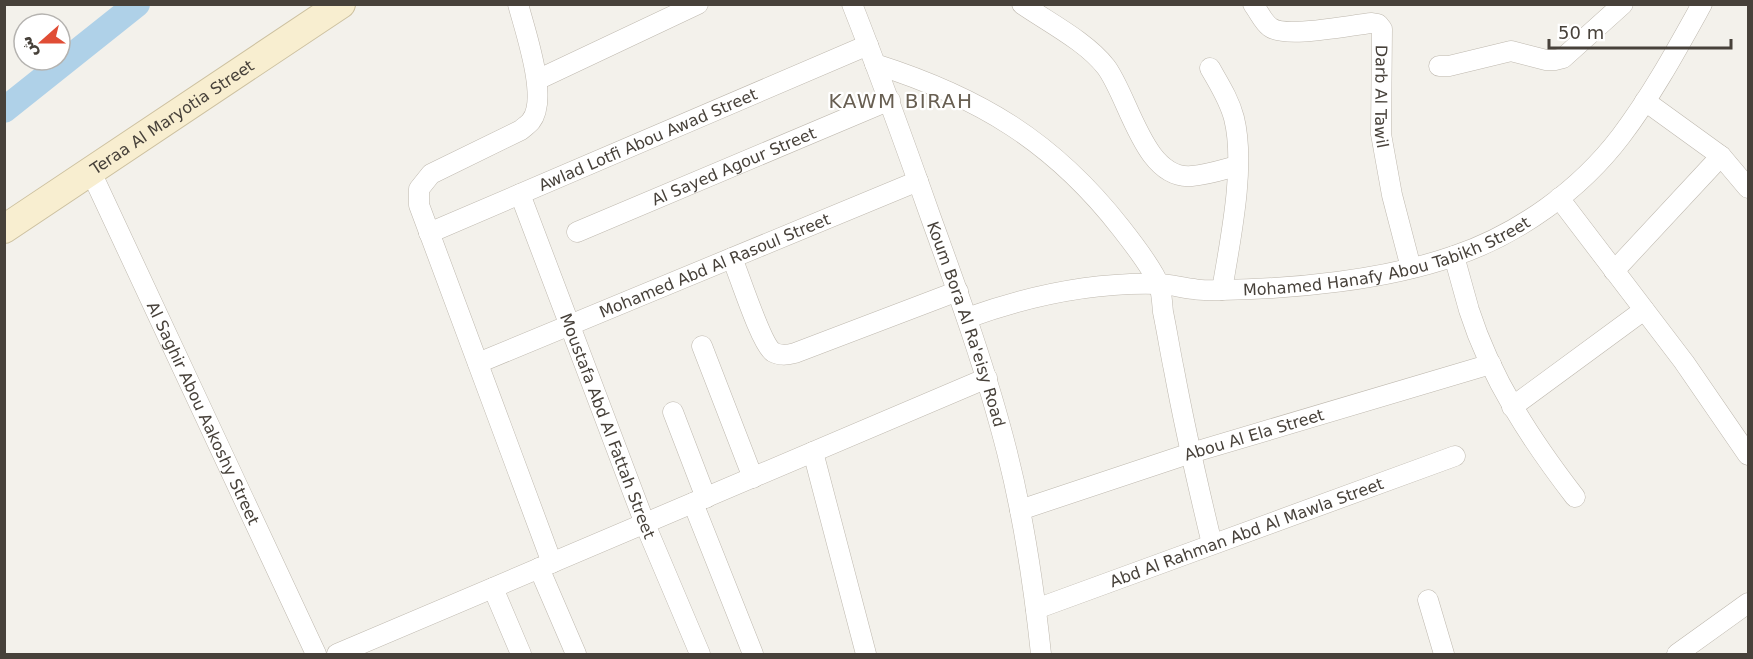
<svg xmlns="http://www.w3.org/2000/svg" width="1753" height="659" font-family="'DejaVu Sans','Noto Naskh Arabic',sans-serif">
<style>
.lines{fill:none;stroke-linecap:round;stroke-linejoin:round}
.canal{stroke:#afd1e8;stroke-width:26}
.minor-casing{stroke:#beb8ae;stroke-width:21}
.secondary-casing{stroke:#cdc1a0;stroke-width:30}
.minor{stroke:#fff;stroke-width:20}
.secondary{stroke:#f8eed0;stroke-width:28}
.labels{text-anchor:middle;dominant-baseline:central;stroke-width:4.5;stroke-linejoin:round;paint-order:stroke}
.street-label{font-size:16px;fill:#47413a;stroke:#fff}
.quarter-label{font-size:20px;letter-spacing:1.5px;fill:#685f52;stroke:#fff}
</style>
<rect width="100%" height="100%" fill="#f3f1eb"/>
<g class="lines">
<path class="canal" d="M4 110 137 4"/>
<g class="minor-casing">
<g id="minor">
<path d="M518 4C525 31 549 99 531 121 529 124 524 127 521 130L431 174 419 189V205L552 563"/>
<path id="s1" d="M852 4C880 75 906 147 931 218 959 295 987 373 1007 452 1024 519 1034 587 1041 654"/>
<path d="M1022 4C1048 22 1087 42 1106 67 1129 97 1144 181 1192 176 1207 175 1222 170 1237 166"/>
<path id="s2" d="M1253 4C1259 12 1263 22 1270 27 1285 39 1350 25 1372 23L1378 24 1382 29 1381 134 1392 195 1411 268"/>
<path d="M875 64C979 97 1053 141 1121 228 1132 242 1153 269 1159 285 1162 293 1162 303 1163 312 1167 331 1170 351 1174 370 1185 429 1198 486 1212 544"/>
<path d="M1439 66H1449L1511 51 1546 60H1555L1563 58 1623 4"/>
<path d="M1210 68C1219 84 1229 99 1234 118 1246 166 1230 241 1222 290"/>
<path d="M537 80 698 4"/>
<path d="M1645 101 1721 156 1748 188"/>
<path id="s3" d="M91 172 316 654"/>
<path id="s4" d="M520 194 645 524 700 654"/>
<path d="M1559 198 1684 362 1748 455"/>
<path id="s5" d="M577 232 890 100"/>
<path id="s6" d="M429 233 868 45"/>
<path d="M1454 256C1459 274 1464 292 1469 310 1491 379 1531 440 1575 497"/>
<path d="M732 258C739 274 761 344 773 352 780 356 788 355 795 353L958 291"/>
<path d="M1614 271 1721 156"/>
<path id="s7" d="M967 318C1028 296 1093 282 1158 284 1170 284 1182 288 1194 289 1203 291 1212 290 1221 290 1294 289 1385 280 1454 256 1519 234 1580 190 1621 136 1652 95 1677 49 1702 4"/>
<path d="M702 346 753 478"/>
<path id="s8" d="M478 363 918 181"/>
<path d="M1512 407 1644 310"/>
<path d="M673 412 706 498"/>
<path d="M813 452 866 654"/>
<path d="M693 503 753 654"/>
<path id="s9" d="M1020 510 1191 453 1491 364"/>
<path d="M539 568 576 654"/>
<path d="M493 588 521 654"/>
<path d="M1428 600 1444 654"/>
<path id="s10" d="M1036 609 1455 456"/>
<path d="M337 654 987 378"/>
<path d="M1677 654 1748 603"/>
</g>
</g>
<g class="secondary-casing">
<g id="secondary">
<path id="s11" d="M4 229 341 4"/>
</g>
</g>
<use href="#minor" class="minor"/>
<use href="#secondary" class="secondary"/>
</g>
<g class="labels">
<g class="street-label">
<text stroke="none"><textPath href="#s2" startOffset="212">Darb Al Tawil</textPath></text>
<text stroke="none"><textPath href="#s11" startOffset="202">Teraa Al Maryotia Street</textPath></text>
<text stroke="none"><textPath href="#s6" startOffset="238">Awlad Lotfi Abou Awad Street</textPath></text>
<text stroke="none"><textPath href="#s5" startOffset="170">Al Sayed Agour Street</textPath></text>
<text stroke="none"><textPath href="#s7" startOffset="429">Mohamed Hanafy Abou Tabikh Street</textPath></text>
<text stroke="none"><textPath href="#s8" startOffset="256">Mohamed Abd Al Rasoul Street</textPath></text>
<text stroke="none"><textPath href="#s1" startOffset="340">Koum Bora Al Ra'eisy Road</textPath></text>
<text stroke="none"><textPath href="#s3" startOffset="266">Al Saghir Abou Aakoshy Street</textPath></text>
<text stroke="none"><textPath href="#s4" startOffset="248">Moustafa Abd Al Fattah Street</textPath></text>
<text stroke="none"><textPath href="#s9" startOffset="246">Abou Al Ela Street</textPath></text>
<text stroke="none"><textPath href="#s10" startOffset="224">Abd Al Rahman Abd Al Mawla Street</textPath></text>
</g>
<g class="quarter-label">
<text x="901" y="101">KAWM BIRAH</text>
</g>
</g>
<rect width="1753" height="659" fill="none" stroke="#47413a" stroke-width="12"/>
<g transform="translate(42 42) rotate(249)"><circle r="28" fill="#ffffff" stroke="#b5b3b0" stroke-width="1.5"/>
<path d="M0-4.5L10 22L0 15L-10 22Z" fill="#e04d35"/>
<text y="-9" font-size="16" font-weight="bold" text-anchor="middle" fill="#47413a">ش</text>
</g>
<path d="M1549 39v9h182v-9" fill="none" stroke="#47413a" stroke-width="3"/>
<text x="1558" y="39" font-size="18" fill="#47413a" stroke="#ffffff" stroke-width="4.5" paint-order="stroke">50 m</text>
</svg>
